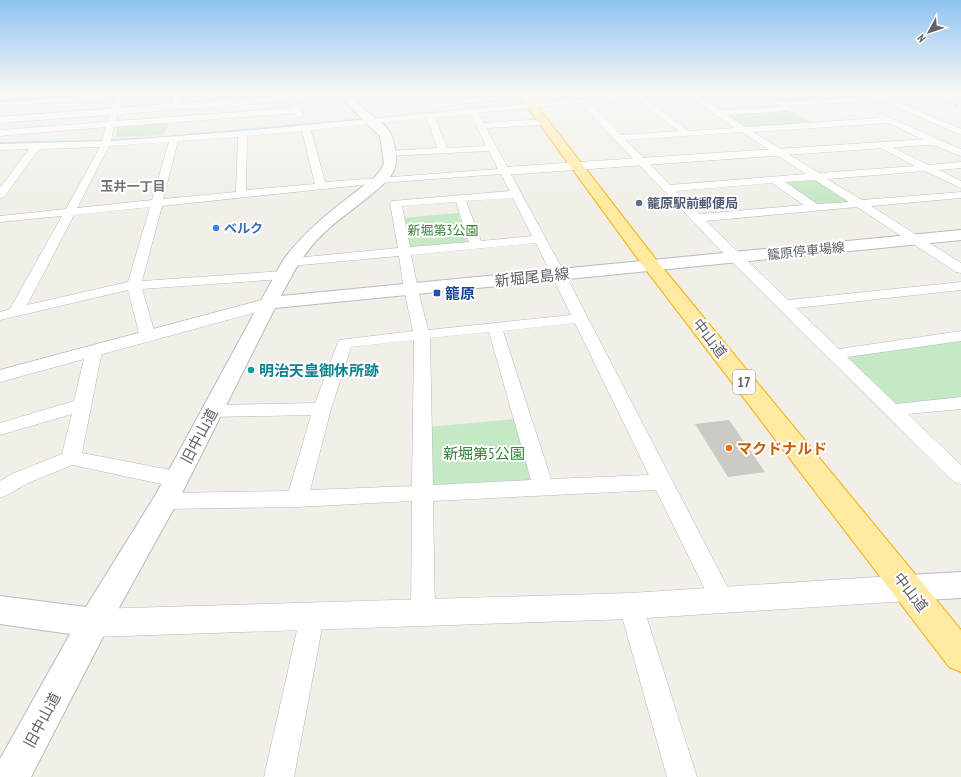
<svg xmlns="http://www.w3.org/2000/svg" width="961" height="777" font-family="'PT Sans Narrow','Noto Sans JP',sans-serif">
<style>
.green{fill:#c5e8c5}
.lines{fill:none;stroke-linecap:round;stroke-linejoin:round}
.stream{fill:#aadaff;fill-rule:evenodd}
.building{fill:#cccac5}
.minor-casing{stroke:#b5b8bc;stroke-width:1}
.tertiary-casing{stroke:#b5b8bc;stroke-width:1}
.secondary-casing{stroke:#b6babf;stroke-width:2}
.trunk-casing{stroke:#f9ab00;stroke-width:2}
.minor{fill:#fff;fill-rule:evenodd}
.tertiary{fill:#fff;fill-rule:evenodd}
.secondary{fill:#fff;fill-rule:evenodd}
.trunk{fill:#feeaa1;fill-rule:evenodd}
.rail-casing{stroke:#b6b7b8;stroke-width:2}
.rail{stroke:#fff;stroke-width:1.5;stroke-dasharray:4.5;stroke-linecap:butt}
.service-dot{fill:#5c6f8a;stroke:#fff;stroke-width:1.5}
.shop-dot{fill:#3f7fe0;stroke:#fff;stroke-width:1.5}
.transit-dot{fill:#1a4fb4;stroke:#fff;stroke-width:1.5}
.culture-dot{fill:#0f9aa8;stroke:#fff;stroke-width:1.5}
.food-dot{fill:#e8710a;stroke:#fff;stroke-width:1.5}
.labels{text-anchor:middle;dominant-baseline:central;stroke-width:4;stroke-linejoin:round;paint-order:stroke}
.far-neighbourhood-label{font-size:13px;font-weight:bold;fill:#70757a;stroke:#fff}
.far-service-label{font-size:13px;font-weight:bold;fill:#4e5e75;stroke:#fff;text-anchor:start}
.far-shop-label{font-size:13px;font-weight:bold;fill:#366cbe;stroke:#fff;text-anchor:start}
.far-park-label{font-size:13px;fill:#348238;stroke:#fff}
.far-street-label{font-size:13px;fill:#5f6368;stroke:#fff}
.shield{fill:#fff;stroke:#8f9295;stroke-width:1}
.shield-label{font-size:14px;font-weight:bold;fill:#5f6368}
.street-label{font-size:15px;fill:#5f6368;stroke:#fff}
.transit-label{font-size:15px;font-weight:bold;fill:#164399;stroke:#fff;text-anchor:start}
.culture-label{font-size:15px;font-weight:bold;fill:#0d838f;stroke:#fff;text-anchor:start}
.food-label{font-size:15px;font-weight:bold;fill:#c56008;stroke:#fff;text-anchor:start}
.park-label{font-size:15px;fill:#348238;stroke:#fff}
</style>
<rect width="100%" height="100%" fill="#f1efe8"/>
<path class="green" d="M805 96 815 100 782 102 772 98Z
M788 110 813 123 744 127 723 114Z
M169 121 164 135 116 137 117 126Z
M816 180 849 201 848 202 819 205 812 204 784 181Z
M458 213 468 242 412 248 408 247 402 218Z
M961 339V397L898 404 889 400 845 358 846 354Z
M515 419 532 478 527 482 435 485 429 480 428 427Z"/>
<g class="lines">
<path class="stream" d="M350 93H352L360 106H358Z
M364 118 365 120 166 138 98 142 0 144V142L98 140 166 136Z"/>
</g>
<path class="building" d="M729 420 765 472 728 477 695 424Z"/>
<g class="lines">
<g class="minor-casing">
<path id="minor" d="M126 93 118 111 116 121 292 108 282 93H290L304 115 300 117H297L294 113 114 127 111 141 243 131 636 93H665L661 95 643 97 689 131 735 128 683 93H693L720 110 780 107 756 93H766L782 102 924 93 925 95 921 97 891 99 961 129V135L881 100 790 106 797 111 793 113 788 111 727 115 746 127 879 118 877 116 881 114 934 137 940 142 938 144H932L889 123 753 132 819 173 915 166 879 147 877 145 882 142 928 165 961 162V168L939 170 961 181V188L925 171 827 179 862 200 961 192V198L871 206 961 263V273L956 272 857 207 706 221 788 300 961 282V290L796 308 839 349 961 331V341L847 357 896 404 961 397V409L908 414 961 465V484L954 482 731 261 580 103 478 113 484 123 543 119 547 122 543 125 486 128 565 274 730 592 734 600 730 608 722 611 714 608 656 490 433 501 435 613 432 621 423 624 414 621 411 613 412 501 297 507 165 509 158 507 155 501 158 495 165 493 289 491 311 415 212 417 206 415 203 411 206 407 212 405 315 403 339 340 413 331 404 290 399 256 290 266 285 265 284 262 285 259 398 248 390 203 392 201 510 191 501 174 380 183 162 206 142 281 283 271 288 272 290 275 288 278 283 279 142 289 156 337 153 340 148 342 143 340 140 337 128 290 0 320V312L10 309 62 216 0 222V216L66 209 100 147 39 149 4 197 0 198V188L29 149 0 150V144L102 141 106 127 0 136V130L107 122 116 99 0 106V102ZM635 98 679 131 621 135 588 102ZM471 114 486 146 447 148 435 118ZM427 118 437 148 389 151 384 154 386 156 489 151 498 169 325 182 311 130ZM302 131 315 184 246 190 247 136ZM742 132 806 174 670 185 626 140ZM238 137 236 192 163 199 178 141ZM169 142 152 200 77 208 109 146ZM815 180 849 202 817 204 785 182ZM772 183 804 205 700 214 676 191ZM513 198 532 236 481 241 466 201ZM456 202 469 242 410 247 402 206ZM150 207 128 282 27 305 74 215ZM536 243 571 315 428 330 418 290 411 255ZM575 323 649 475 551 479 503 331ZM489 332 531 480 433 485 430 338ZM414 340 412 486 310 490 331 409 351 347Z
M173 93H181L179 108H173L172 106Z
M228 93H236L238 102 237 104H231Z
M450 93H458L461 99 503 96 507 98 503 100 458 104 454 102Z
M94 346 100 348 102 351 82 453 176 471 183 474 186 479 183 484 176 487 72 465 28 483 7 495 0 498V481L14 473 62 454 72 414 0 435V423L74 401 86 351 88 348Z
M631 595 639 598 643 606 697 777H667L619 606 623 598Z
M312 606 321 609 324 617 294 777H264L300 617 303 609Z"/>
</g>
<g class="tertiary-casing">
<path id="tertiary" d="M317 93 349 94 344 97 0 123V117Z
M918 93H961V97L921 98 918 97 916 95Z
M927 139 942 141 961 149V156L936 146 927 145 505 175 501 174 499 171 501 168 505 167Z
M269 298 275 299 278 303 275 307 0 382V370Z
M908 575 918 579 922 588 918 597 908 601 631 619 94 637 83 633 79 623 83 613 94 609 631 593Z"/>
</g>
<g class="secondary-casing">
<path id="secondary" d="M339 93H349C354 98 357 103 362 107 371 116 388 124 392 137 395 146 398 161 394 170 386 188 342 215 326 231 304 251 294 271 281 296L961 230V240L275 308 178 501 105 633 31 777H0V759L70 634 0 624V596L86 607 156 494 282 262C306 227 342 203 375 177L381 170 384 163 380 136 354 111Z
M961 572V598L908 601 897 598 893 588 897 578 908 575Z"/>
</g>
<g class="trunk-casing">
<path id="trunk" d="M517 93H527L658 262 961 630V672L949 667 646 270Z"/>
</g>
<use href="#minor" class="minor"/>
<use href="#tertiary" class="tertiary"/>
<use href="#secondary" class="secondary"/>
<use href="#trunk" class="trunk"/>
<g class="rail-casing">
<path id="rail" d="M924 93 961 108"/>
</g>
<use href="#rail" class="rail"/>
</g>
<linearGradient id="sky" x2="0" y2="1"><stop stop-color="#8fc3f1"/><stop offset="0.46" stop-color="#f9f8f5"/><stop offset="1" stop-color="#f9f8f5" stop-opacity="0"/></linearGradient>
<rect width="961" height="202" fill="url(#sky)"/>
<circle class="service-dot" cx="639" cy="203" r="4"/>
<circle class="shop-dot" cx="216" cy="228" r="4"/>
<rect class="transit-dot" x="433" y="289" width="8" height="8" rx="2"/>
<circle class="culture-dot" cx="251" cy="370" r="4"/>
<circle class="food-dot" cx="729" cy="448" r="4"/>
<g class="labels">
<g class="far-neighbourhood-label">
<text x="133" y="186">玉井一丁目</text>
</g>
<g class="far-service-label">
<text x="647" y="203">籠原駅前郵便局</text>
</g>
<g class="far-shop-label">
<text x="224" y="228">ベルク</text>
</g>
<g class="far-park-label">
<text x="443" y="230">新堀第3公園</text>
</g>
<g class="far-street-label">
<text transform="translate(806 251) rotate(-6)">籠原停車場線</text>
</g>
<rect class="shield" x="733" y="370" width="22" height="24" rx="3"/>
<g class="shield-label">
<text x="744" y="382">17</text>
</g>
<g class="street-label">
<text transform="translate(532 277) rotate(-6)">新堀尾島線</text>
<text transform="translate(710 338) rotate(52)">中山道</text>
<text transform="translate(199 436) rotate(-62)">旧中山道</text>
<text transform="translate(911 592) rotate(52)">中山道</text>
<text transform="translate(42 720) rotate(-62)">旧中山道</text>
</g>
<g class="transit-label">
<text x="445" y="293">籠原</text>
</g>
<g class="culture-label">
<text x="259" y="370">明治天皇御休所跡</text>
</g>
<g class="food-label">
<text x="737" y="448">マクドナルド</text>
</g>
<g class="park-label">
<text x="484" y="453">新堀第5公園</text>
</g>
</g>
<g transform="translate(929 32) rotate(230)" stroke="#ffffff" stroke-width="3" paint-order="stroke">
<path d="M0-3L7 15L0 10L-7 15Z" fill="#5f6368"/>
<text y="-6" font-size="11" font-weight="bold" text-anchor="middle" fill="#5f6368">N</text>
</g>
</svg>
